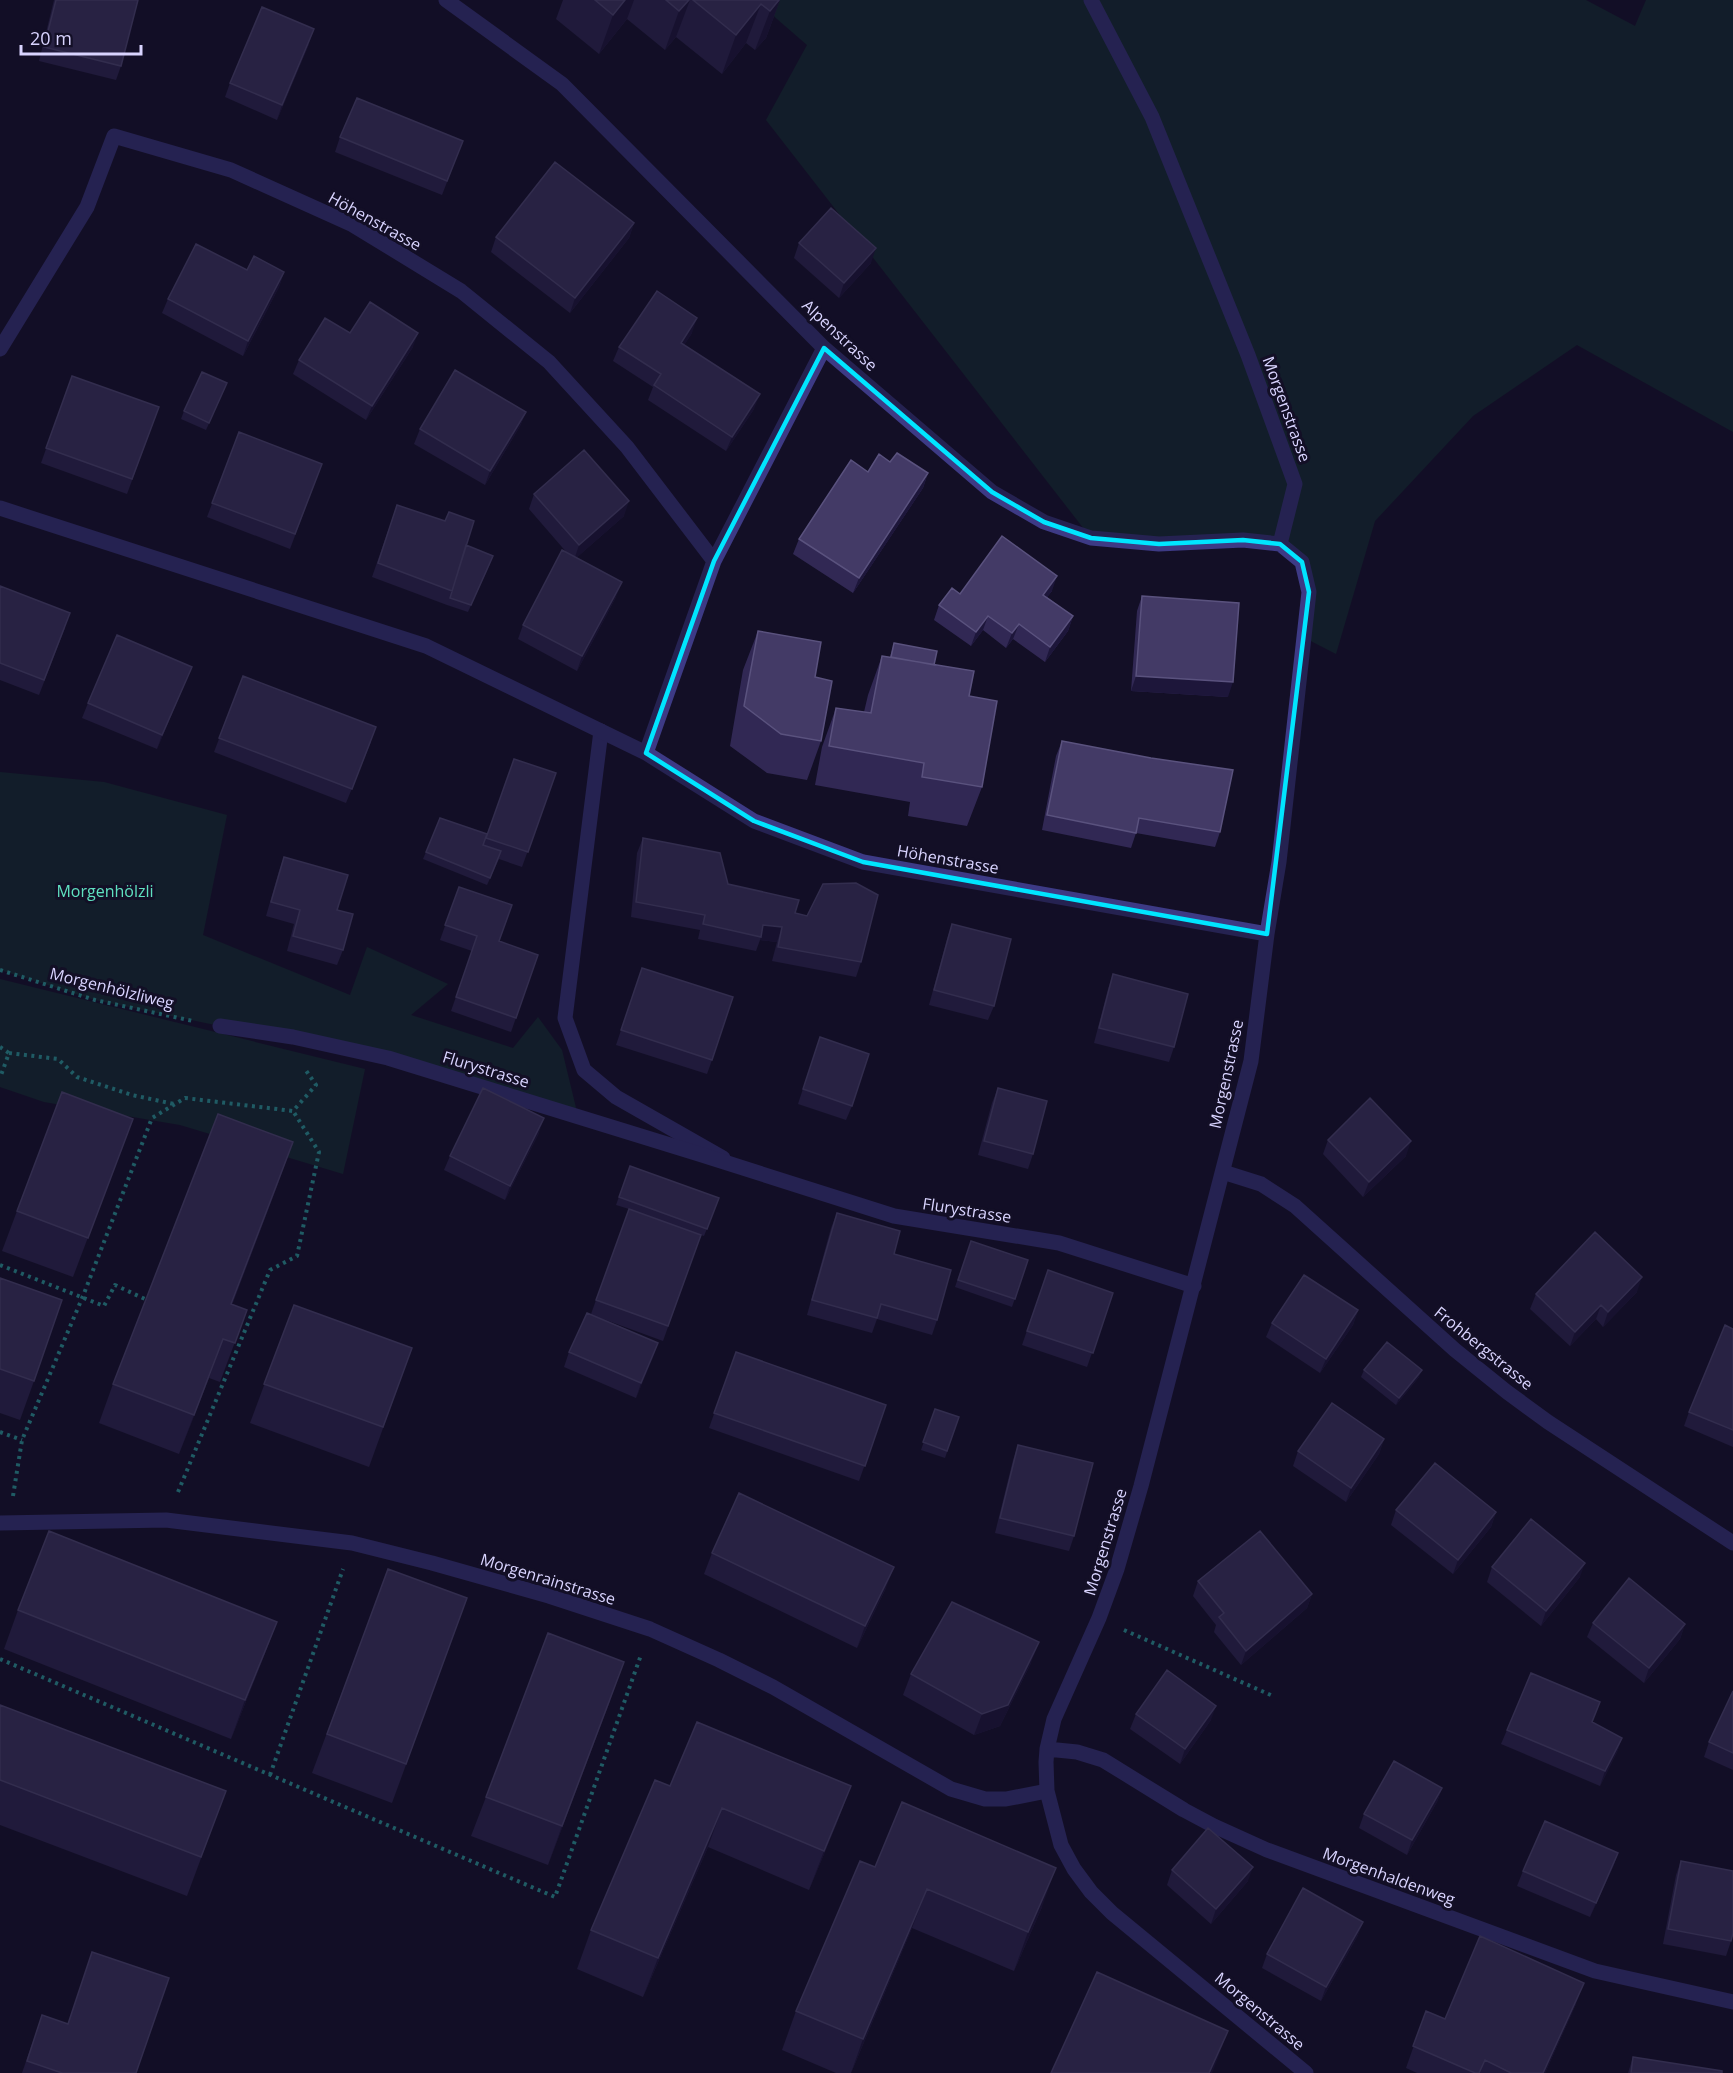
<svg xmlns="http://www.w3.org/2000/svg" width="1733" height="2073" font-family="'Open Sans',sans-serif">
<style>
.green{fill:#12302f}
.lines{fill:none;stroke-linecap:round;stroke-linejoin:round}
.path{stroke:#2fb8b0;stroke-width:4;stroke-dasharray:3 4.5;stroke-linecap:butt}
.lane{stroke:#3d3a85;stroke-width:15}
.street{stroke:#3d3a85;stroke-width:15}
.wall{fill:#312854}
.shaded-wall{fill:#1d163a}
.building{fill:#433a66;stroke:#5a527e;stroke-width:1.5}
.marked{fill:none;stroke:#00e5ff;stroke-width:4.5;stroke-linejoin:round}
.labels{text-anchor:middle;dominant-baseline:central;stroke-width:6;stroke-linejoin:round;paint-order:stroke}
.street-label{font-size:16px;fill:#d9d4ff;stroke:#130f26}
.park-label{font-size:16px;fill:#5fe0c0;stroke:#130f26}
</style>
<rect width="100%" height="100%" fill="#130f26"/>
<path class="green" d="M755 0H1586L1635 26 1646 0H1733V432L1577 345 1473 416 1375 521 1336 654 1303 637 1302 562 1280 544 1091 538 766 120 807 45Z
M0 772 104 782 227 815 203 935 350 995 367 947 448 984 411 1015 513 1048 538 1017 562 1050 578 1116 388 1058 220 1026 95 1000 0 970Z
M0 979 365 1069 343 1174 180 1125 44 1102 0 1087Z"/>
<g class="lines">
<path class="path" d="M0 970 95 1000 193 1021
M0 1047 9 1053 0 1078
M9 1053 58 1059 77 1077 132 1095 174 1104
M0 1265 104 1306 115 1285 147 1300
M0 1432 22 1440
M178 1492 270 1270 297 1256 319 1152 293 1111
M13 1496 22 1440 83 1296 152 1118 185 1098 293 1111 316 1085 305 1069
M1124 1630 1273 1696
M0 1659 555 1897 641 1655
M270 1775 343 1569"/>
<path class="lane" d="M601 731 565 1018 584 1070 616 1097 723 1158"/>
<path class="street" d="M446 0 562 84 824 348 992 492 1044 522 1091 538 1159 544 1243 540 1280 544
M1091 0 1152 117 1248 355 1295 484 1280 544
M0 349 87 207 114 136 231 170 353 225 461 291 549 362 627 447 714 561
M0 508 426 646 646 753 754 821 863 862 1267 934
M1280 544 1302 562 1309 592 1279 862 1267 934 1251 1061 1141 1486 1117 1569 1099 1618 1054 1719 1047 1749 1046 1762 1047 1791 1061 1845 1074 1869 1091 1892 1112 1913 1306 2073
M646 753 714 561 824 348
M220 1026 293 1037 388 1058 699 1154 894 1216 1059 1243 1194 1286
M1223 1172 1261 1184 1295 1206 1455 1350 1507 1392 1548 1422 1733 1543
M0 1523 166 1520 352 1543 432 1563 549 1596 650 1629 719 1660 773 1687 951 1789 985 1799H1006L1047 1791
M1047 1749 1077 1752 1103 1760 1184 1810 1214 1826 1267 1850 1595 1971 1733 2002"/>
</g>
<path class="wall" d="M54 0H138L121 66 116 80 39 61Z
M563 0H780L766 38 755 50 746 43 722 74 676 37 665 50 627 19 599 54 556 19Z
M309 44 277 120 225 97 230 83Z
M340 137 463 141 442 195 335 152Z
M634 223 629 238 570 313 491 252 496 237Z
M799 243 871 263 839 298 794 258Z
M247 270 284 272 279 287 243 356 162 313 168 299Z
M692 333 684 345 754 409 726 451 648 400 653 387 613 361 619 347Z
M413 347 366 420 293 374 299 360Z
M72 376 159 407 127 494 41 463Z
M224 390 206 430 181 419 184 411Z
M526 412 520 426 485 485 414 444 420 429Z
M239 432 322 464 290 549 207 517Z
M890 462 928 473 923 488 853 593 793 554 799 539 868 472Z
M534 494 624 516 576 558 616 597 577 671 518 639 523 625 568 554 529 509Z
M397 505 445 521 466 545 490 564 468 612 447 605 372 577Z
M0 586 65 628 39 695 0 680Z
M1052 591 1047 597 1073 616 1068 631 1045 662 1013 639 1006 648 983 630 971 646 934 620 939 605 960 594Z
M1142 596 1228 697 1131 691 1137 611Z
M758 631 815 677 821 741 807 780 767 773 730 746 743 670Z
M894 643 934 665 969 696 982 787 967 826 908 816 910 802 815 785 822 747 836 708 864 712 868 695 882 656 890 657Z
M243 676 371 742 346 803 214 752Z
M186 681 157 749 82 718 88 703Z
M1062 741 1220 832 1215 847 1136 833 1131 848 1042 830 1056 756Z
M556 773 522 867 499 859 487 885 423 859 426 852 487 834Z
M643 838 728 884 795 913 861 962 856 977 772 961 777 942 760 940 756 951 698 939 700 930 631 917 637 853Z
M284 857 337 910 343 950 337 965 287 951 294 924 266 916 279 871Z
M459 887 499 941 538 955 511 1032 451 1011 472 951 440 940Z
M952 924 994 1006 988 1020 929 1005 947 939Z
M642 968 712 1060 707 1074 616 1045Z
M1113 974 1174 1047 1169 1062 1094 1043 1108 989Z
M815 1052 852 1106 846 1120 798 1104Z
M998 1088 1033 1154 1028 1169 978 1155 992 1103Z
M539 1133 505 1200 444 1170 450 1156Z
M1328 1140 1406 1156 1363 1197 1323 1154Z
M118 1158 73 1277 2 1251 17 1211Z
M630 1166 719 1198 704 1236 701 1235 663 1341 603 1319 658 1343 636 1398 564 1367 569 1352 591 1314 629 1209 616 1205Z
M279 1181 232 1305 247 1310 220 1382 209 1378 179 1454 99 1423 113 1384Z
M837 1213 894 1254 937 1320 932 1335 877 1319 872 1333 807 1315 831 1228Z
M971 1241 1028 1260 1012 1307 955 1287Z
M1048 1270 1113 1293 1087 1367 1022 1345Z
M0 1278 34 1381 20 1420 0 1413Z
M1637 1292 1603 1327 1596 1319 1570 1346 1530 1309 1536 1294Z
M294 1305 412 1348 369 1467 250 1423Z
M1358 1310 1353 1325 1320 1373 1266 1337 1272 1323Z
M1733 1329V1447L1684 1426 1689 1412Z
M736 1352 886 1405 859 1481 709 1428Z
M1364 1370 1419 1377 1396 1405 1361 1377Z
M935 1409 959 1417 945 1458 921 1450Z
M1384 1439 1379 1454 1346 1502 1293 1466 1298 1451Z
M1018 1445 1074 1536 1069 1551 995 1533 1013 1460Z
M1396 1510 1496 1512 1491 1527 1453 1574 1391 1525Z
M712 1553 886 1588 857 1648 704 1574Z
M1492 1567 1580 1577 1541 1626 1487 1582Z
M388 1569 467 1598 392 1803 312 1773Z
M1198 1581 1312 1594 1307 1608 1241 1665 1214 1632 1216 1625 1193 1596Z
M18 1610 277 1622 262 1661 231 1739 4 1649Z
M1593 1623 1685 1624 1680 1639 1644 1683 1587 1637Z
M1031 1663 1000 1726 974 1735 903 1695 911 1674Z
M1733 1691V1770L1704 1757 1709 1742Z
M610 1701 548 1865 471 1836 486 1797Z
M0 1705 226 1791 187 1896 0 1825Z
M1136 1714 1211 1720 1180 1764 1130 1729Z
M1592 1723 1622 1738 1617 1752 1600 1786 1501 1744 1507 1730Z
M670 1786H851L836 1825 809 1890 708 1847 643 1997 577 1969 591 1930Z
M1442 1788 1437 1802 1407 1855 1359 1828 1364 1814Z
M1618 1853 1613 1867 1590 1917 1517 1886 1523 1871Z
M1681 1861 1731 1941 1726 1956 1663 1944 1676 1875Z
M875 1867 1042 1907 1014 1971 912 1928 851 2073H836L782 2050 796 2011Z
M1172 1870 1248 1881 1211 1924 1167 1885Z
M1363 1922 1357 1937 1321 2001 1262 1968 1267 1954Z
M1576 2004 1545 2073H1417L1406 2068 1426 2011 1445 2019Z
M42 2015 67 2024 136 2073H22Z
M1633 2057 1722 2073H1628Z"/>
<path class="shaded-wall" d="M625 0H634L627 19 599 54 613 15Z
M689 0H690L676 37 665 50 679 11Z
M780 0 766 38 755 50 770 11Z
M761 4 746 43 722 74 736 35Z
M314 29 309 44 277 120 282 105Z
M634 223 629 238 570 313 575 298Z
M876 248 871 263 839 298 844 283Z
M284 272 279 287 243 356 248 341Z
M697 318 692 333 676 358 681 343Z
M418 333 413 347 366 420 372 406Z
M760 394 754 409 726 451 732 437Z
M526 412 520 426 485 485 490 471Z
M928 473 923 488 853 593 859 578Z
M629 501 624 516 574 560 579 545Z
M493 556 490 564 468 612 471 605Z
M1057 576 1052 591 1038 609 1043 595Z
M622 582 616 597 577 671 582 656Z
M988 616 983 630 971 646 976 632Z
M1073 616 1068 631 1045 662 1050 647Z
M1019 624 1013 639 1006 648 1012 633Z
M192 667 186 681 157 749 162 735Z
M1136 676 1233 682 1228 697 1131 691Z
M763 925 782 927 777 942 760 940Z
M544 1118 539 1133 505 1200 510 1186Z
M1411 1141 1406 1156 1363 1197 1369 1182Z
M293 1142 279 1181 217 1344 231 1304Z
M1642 1277 1637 1292 1603 1327 1608 1312Z
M1601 1305 1596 1319 1570 1346 1575 1332Z
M1358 1310 1353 1325 1320 1373 1326 1359Z
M223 1339 209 1378 179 1454 194 1415Z
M658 1343 653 1358 636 1398 641 1383Z
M1422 1370 1419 1377 1396 1405 1399 1398Z
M1384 1439 1379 1454 1346 1502 1351 1488Z
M1496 1512 1491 1527 1453 1574 1458 1560Z
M1585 1563 1580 1577 1541 1626 1546 1611Z
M894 1567 886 1588 857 1648 865 1626Z
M1312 1594 1307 1608 1241 1665 1246 1651Z
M277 1622 262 1661 231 1739 245 1700Z
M1685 1624 1680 1639 1644 1683 1649 1668Z
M1039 1642 1031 1663 1000 1726 974 1735 982 1714Z
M624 1662 610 1701 548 1865 562 1826Z
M1216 1706 1211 1720 1180 1764 1185 1749Z
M1622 1738 1617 1752 1600 1786 1605 1771Z
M851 1786 836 1825 809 1890 824 1851Z
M1442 1788 1437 1802 1407 1855 1412 1840Z
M722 1808 708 1847 643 1997 658 1958Z
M1618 1853 1613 1867 1590 1917 1596 1903Z
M1253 1867 1248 1881 1211 1924 1216 1909Z
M1056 1868 1042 1907 1014 1971 1028 1932Z
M927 1889 912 1928 851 2073 863 2039Z
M1363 1922 1357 1937 1321 2001 1326 1987Z
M1584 1983 1576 2004 1545 2073H1543Z
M1228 2031 1213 2071 1212 2073H1209Z"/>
<path class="building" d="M56 0H138L121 66 44 47Z
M595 0H625L613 15Z
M666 0H689L679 11Z
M693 0H779L770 11 761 4 736 35Z
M262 7 314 29 282 105 230 83Z
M357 98 463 141 447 181 340 137Z
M555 162 634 223 575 298 496 237Z
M831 208 876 248 844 283 799 243Z
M196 244 247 270 254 256 284 272 248 341 168 299Z
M657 291 697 318 681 343 760 394 732 437 654 385 661 374 619 347Z
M370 302 418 333 372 406 299 360 325 318 350 333Z
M455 370 526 412 490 471 420 429Z
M202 372 227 383 209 423 184 411Z
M72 376 159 407 132 479 46 448Z
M239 432 322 464 295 534 212 503Z
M584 450 629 501 579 545 534 494Z
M897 453 928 473 859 578 799 539 851 460 868 472 879 454 890 462Z
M397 505 445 521 449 512 474 521 452 591 378 563Z
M1002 536 1057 576 1043 595 1073 616 1050 647 1019 624 1012 633 988 616 976 632 939 605 952 588 960 594Z
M466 545 493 556 471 605 450 598Z
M562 550 622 582 582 656 523 625Z
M0 586 70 613 44 680 0 663Z
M1142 596 1239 603 1233 682 1136 676Z
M758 631 821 642 815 677 832 681 821 741 781 734 744 706Z
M117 635 192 667 162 735 88 703Z
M894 643 937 651 934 665 891 657Z
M882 656 974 671 969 696 997 701 982 787 922 777 924 763 829 746 836 708 871 713Z
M243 676 376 727 352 789 219 738Z
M1062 741 1151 758 1233 770 1220 832 1139 818 1136 833 1047 815Z
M514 759 556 773 528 852 486 838Z
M440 818 487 834 483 845 501 851 490 878 426 852Z
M643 838 720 853 728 884 799 900 795 913 807 916 823 884 856 883 878 895 861 962 778 947 782 927 763 925 761 937 703 924 705 915 636 902Z
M284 857 348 875 337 910 353 914 343 950 293 936 300 910 271 902Z
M459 887 512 905 499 941 538 955 516 1018 456 997 477 936 445 925Z
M952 924 1011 939 994 1006 934 990Z
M642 968 733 997 712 1060 621 1030Z
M1113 974 1188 994 1174 1047 1099 1028Z
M820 1037 869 1054 852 1106 803 1089Z
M483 1088 544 1118 510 1186 450 1156Z
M998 1088 1047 1101 1033 1154 984 1141Z
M62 1092 133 1119 88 1238 17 1211Z
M1370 1098 1411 1141 1369 1182 1328 1140Z
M218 1114 293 1142 231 1304 247 1310 235 1343 223 1339 194 1415 113 1384Z
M630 1166 719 1198 707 1229 619 1197Z
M629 1209 701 1235 668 1326 596 1300Z
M837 1213 900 1231 894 1254 951 1270 937 1320 881 1304 877 1318 812 1300Z
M1595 1232 1642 1277 1608 1312 1601 1305 1575 1332 1536 1294Z
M971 1241 1028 1260 1015 1299 958 1280Z
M1048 1270 1113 1293 1093 1353 1027 1331Z
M1304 1275 1358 1310 1326 1359 1272 1323Z
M0 1278 62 1300 34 1381 0 1369Z
M294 1305 412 1348 383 1427 264 1384Z
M587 1313 658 1343 641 1383 569 1352Z
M1725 1325 1733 1329V1430L1689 1412Z
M1387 1342 1422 1370 1399 1398 1364 1370Z
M736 1352 886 1405 865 1466 714 1413Z
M1332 1403 1384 1439 1351 1488 1298 1451Z
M935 1409 959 1417 947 1451 923 1442Z
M1018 1445 1093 1463 1074 1536 1000 1518Z
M1435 1463 1496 1512 1458 1560 1396 1510Z
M739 1493 894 1567 865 1626 712 1553Z
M1531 1519 1585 1563 1546 1611 1492 1567Z
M49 1531 277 1622 245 1700 18 1610Z
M1260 1531 1312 1594 1246 1651 1219 1617 1224 1613 1198 1581Z
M388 1569 467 1598 406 1764 327 1734Z
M1629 1578 1685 1624 1649 1668 1593 1623Z
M952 1602 1039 1642 1008 1705 982 1714 911 1674Z
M548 1633 624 1662 562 1826 486 1797Z
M1167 1670 1216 1706 1185 1749 1136 1714Z
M1531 1673 1600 1702 1592 1722 1622 1738 1605 1771 1507 1730Z
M1733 1691V1753L1709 1742Z
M0 1705 226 1791 201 1857 0 1780Z
M697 1722 851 1786 824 1851 722 1808 658 1958 591 1930 655 1780 670 1786Z
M1394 1761 1442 1788 1412 1840 1364 1814Z
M902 1802 1056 1868 1028 1932 927 1889 863 2039 796 2011 860 1861 875 1867Z
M1545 1821 1618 1853 1596 1903 1523 1871Z
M1208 1828 1253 1867 1216 1909 1172 1870Z
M1681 1861 1733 1871V1933L1731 1941 1668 1929Z
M1303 1888 1363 1922 1326 1987 1267 1954Z
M1480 1936 1584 1983 1543 2073H1511L1485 2060 1479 2073H1475L1413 2046 1426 2011 1445 2019Z
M92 1952 169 1978 136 2073H62L27 2061 42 2015 68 2024Z
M1097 1972 1228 2031 1209 2073H1051Z
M1633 2057 1722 2071V2073H1631Z"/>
<path d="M0 0H1733V2073H0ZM824 348 992 492 1044 522 1091 538 1159 544 1243 540 1280 544 1302 562 1309 592 1267 934 863 862 754 821 646 753 714 561Z" fill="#130f26" fill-opacity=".55" fill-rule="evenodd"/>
<path class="marked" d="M824 348 992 492 1044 522 1091 538 1159 544 1243 540 1280 544 1302 562 1309 592 1267 934 863 862 754 821 646 753 714 561Z"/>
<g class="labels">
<g class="street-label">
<text transform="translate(375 221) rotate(29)">Höhenstrasse</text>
<text transform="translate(840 335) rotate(43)">Alpenstrasse</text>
<text transform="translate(1287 409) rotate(70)">Morgenstrasse</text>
<text transform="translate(948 859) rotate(10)">Höhenstrasse</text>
<text transform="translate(112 988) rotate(14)">Morgenhölzliweg</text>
<text transform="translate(486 1069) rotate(17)">Flurystrasse</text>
<text transform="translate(1226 1074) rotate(-78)">Morgenstrasse</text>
<text transform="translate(967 1210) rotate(9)">Flurystrasse</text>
<text transform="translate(1484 1348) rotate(39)">Frohbergstrasse</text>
<text transform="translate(1105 1542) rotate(-73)">Morgenstrasse</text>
<text transform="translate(548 1579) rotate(17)">Morgenrainstrasse</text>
<text transform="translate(1389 1876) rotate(20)">Morgenhaldenweg</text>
<text transform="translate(1260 2011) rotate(40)">Morgenstrasse</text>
</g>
<g class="park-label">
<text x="105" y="891">Morgenhölzli</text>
</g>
</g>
<path d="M21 45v9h120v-9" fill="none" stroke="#d9d4ff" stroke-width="3"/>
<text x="30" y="45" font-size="18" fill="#d9d4ff" stroke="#130f26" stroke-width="4.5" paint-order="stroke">20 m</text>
</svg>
